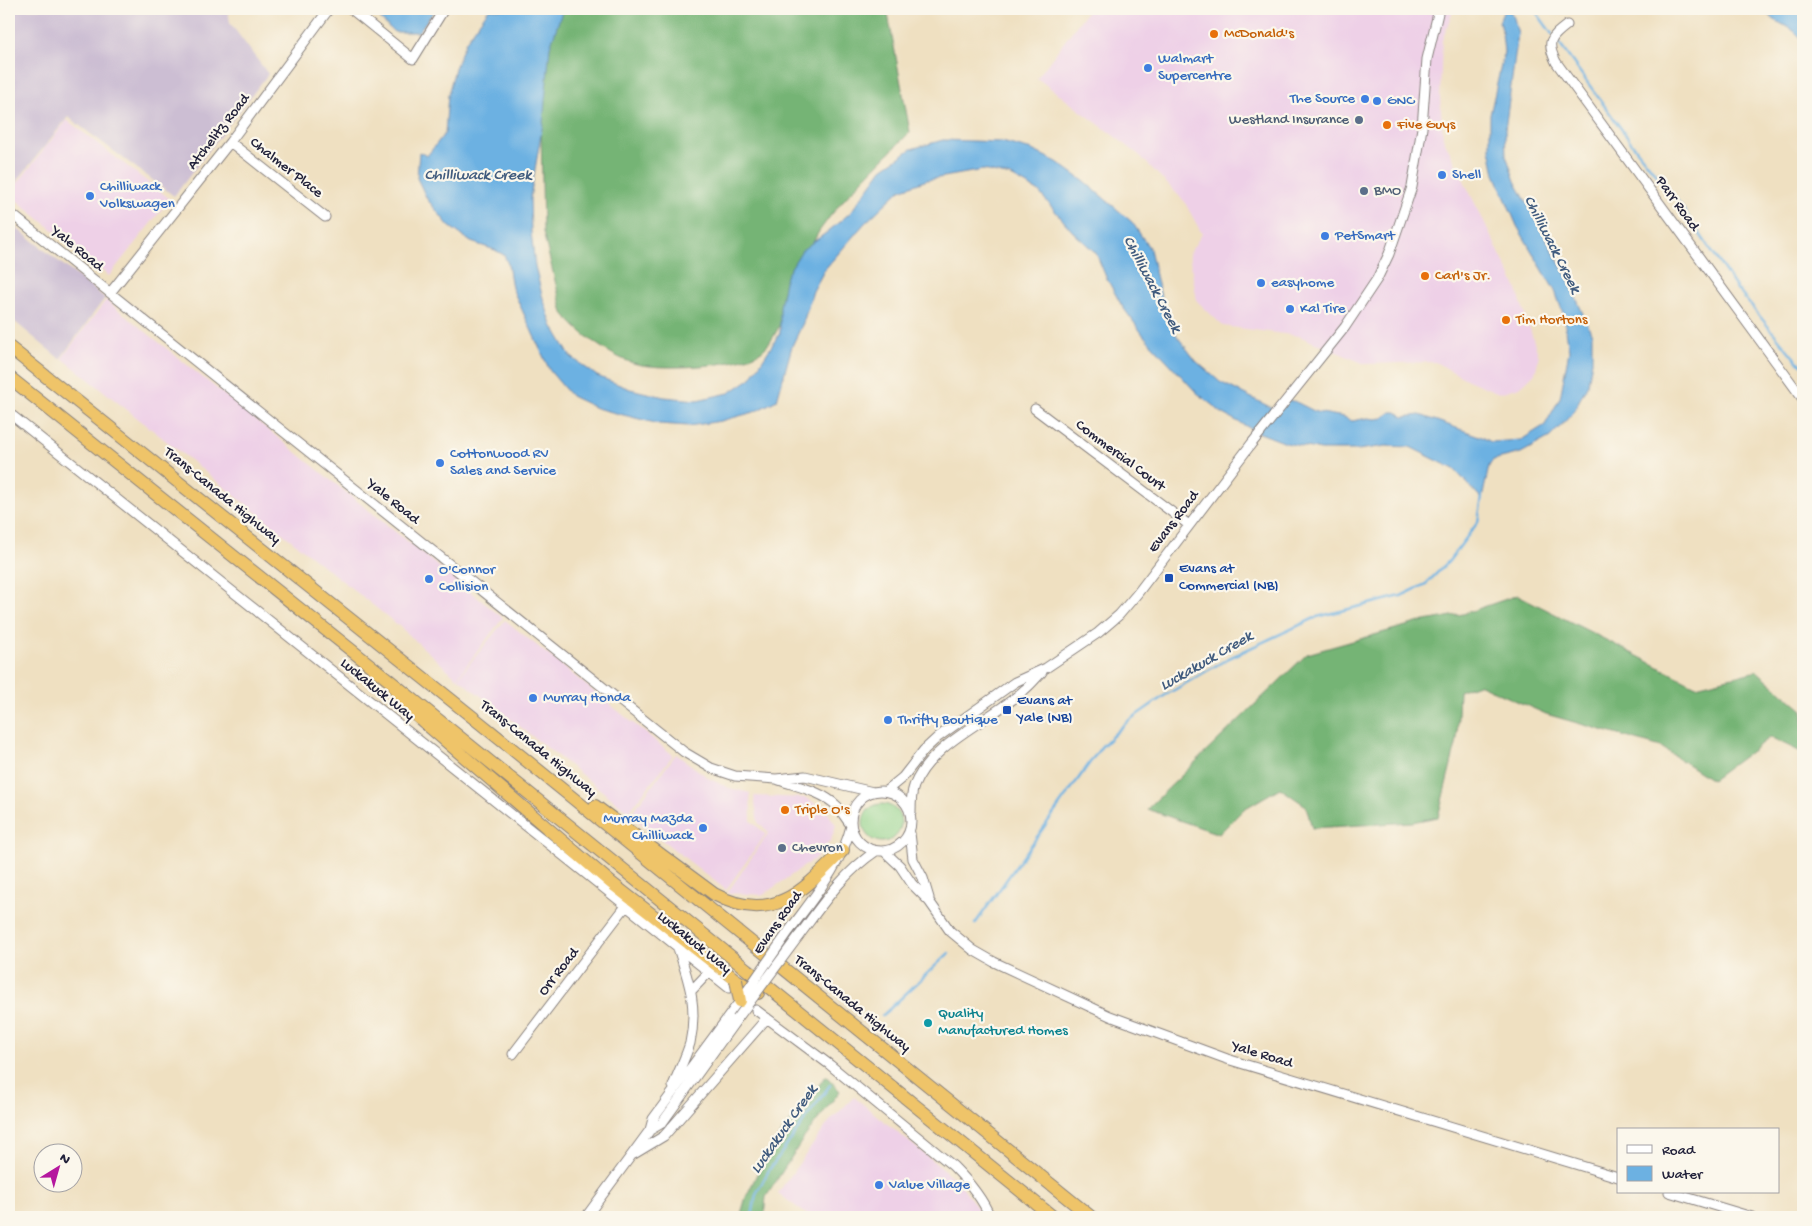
<svg xmlns="http://www.w3.org/2000/svg" width="1812" height="1226" font-family="'Gochi Hand',sans-serif">
<style>
.built{fill:#eed0e7}
.industrial{fill:#ccbed3}
.green{fill:#92d289;stroke:#5a7a62}
.forest{fill:#75b475;stroke:#4c6b58}
.water{fill:#6cb1e2;stroke:#476a8e}
.lines{fill:none;stroke-linecap:round;stroke-linejoin:round}
.stream{stroke:#6cb1e2;stroke-width:2.5}
.minor-casing{stroke:#88817e;stroke-width:11}
.highway-casing{stroke:#88817e;stroke-width:14}
.minor{stroke:#fff;stroke-width:9}
.highway{stroke:#efc469;stroke-width:12}
.minor-bridge-casing{stroke:#88817e;stroke-width:11;stroke-linecap:butt}
.highway-bridge-casing{stroke:#88817e;stroke-width:14;stroke-linecap:butt}
.minor-bridge{stroke:#fff;stroke-width:9}
.highway-bridge{stroke:#efc469;stroke-width:12}
.food-dot{fill:#e8710a;stroke:#fbf7ec;stroke-width:2}
.shop-dot{fill:#3f7fe0;stroke:#fbf7ec;stroke-width:2}
.service-dot{fill:#5c6f8a;stroke:#fbf7ec;stroke-width:2}
.transit-dot{fill:#1a4fb4;stroke:#fbf7ec;stroke-width:2}
.culture-dot{fill:#0f9aa8;stroke:#fbf7ec;stroke-width:2}
.labels{text-anchor:middle;dominant-baseline:central;stroke-width:4.5;stroke-linejoin:round;paint-order:stroke}
.food-label{font-size:15px;fill:#c56008;stroke:#fbf7ec;text-anchor:start}
.shop-label{font-size:15px;fill:#366cbe;stroke:#fbf7ec;text-anchor:start}
.service-label{font-size:15px;fill:#4e5e75;stroke:#fbf7ec;text-anchor:start}
.street-label{font-size:15px;fill:#22223b;stroke:#fbf7ec}
.transit-label{font-size:15px;fill:#164399;stroke:#fbf7ec;text-anchor:start}
.culture-label{font-size:15px;fill:#0d838f;stroke:#fbf7ec;text-anchor:start}
.water-label{font-size:16px;font-style:italic;fill:#405b7e;stroke:#fbf7ec}
</style>
<rect width="100%" height="100%" fill="#fbf7ec"/>
<filter id="ink" filterUnits="userSpaceOnUse"><feTurbulence type="fractalNoise" baseFrequency=".02" numOctaves="2"/><feDisplacementMap in="SourceGraphic" scale="10" xChannelSelector="R" yChannelSelector="G"/><feConvolveMatrix kernelMatrix="1 2 1 2 8 2 1 2 1" color-interpolation-filters="sRGB"/></filter>
<filter id="wash" filterUnits="userSpaceOnUse"><feTurbulence type="fractalNoise" baseFrequency=".0096" numOctaves="4" result="noise"/><feDisplacementMap in="SourceGraphic" scale="20" xChannelSelector="R" yChannelSelector="G"/><feGaussianBlur stdDeviation="1.12" result="paint"/><feColorMatrix in="noise" values="0 0 0 0 0 0 0 0 0 0 0 0 0 0 0 0 0 1.4 0 .05"/><feComposite in="paint" operator="in"/></filter>
<g filter="url(#wash)">
<rect width="100%" height="100%" fill="#efe0c1"/>
<path class="built" d="M1089 9H1454L1442 40 1440 97 1443 138 1516 287 1539 357 1535 373 1520 387 1499 393 1468 380 1435 362 1365 364 1299 336 1223 326 1197 301 1189 254 1202 234 1184 201 1138 154 1037 78Z
M67 120 170 199 109 276 9 194Z
M106 300 503 618 457 678 399 626 62 358Z
M505 620 673 755 629 812 458 678Z
M676 754 710 779 729 788 750 793 751 821 766 834 726 890 630 815Z
M754 796 806 798 826 810 836 825 831 840 816 858 763 895 727 893 769 832 758 823Z
M854 1097 960 1183 983 1217H810L778 1193 829 1122Z"/>
<path class="industrial" d="M9 9H228L230 23 268 74 174 196 68 117 9 191Z
M9 222 105 298 60 359 9 317Z"/>
<path class="green" d="M863 823a19 19 0 1 1 38 0a19 19 0 1 1-38 0Z"/>
<path class="forest" d="M552 9H887L910 132C879 164 845 194 820 230 810 245 802 272 794 289 786 307 777 341 760 352 738 367 659 371 633 363 610 356 578 333 563 313L543 232 540 80Z
M1518 595 1696 686 1757 671 1803 710V753L1770 737 1712 780 1661 747 1546 714 1478 684 1459 691 1457 740 1438 817 1412 822 1312 828 1306 806 1280 788 1244 809 1219 834 1147 809 1307 654 1420 622 1463 614Z
M826 1076 840 1091 803 1139 766 1197 764 1217H740L746 1197 769 1149Z"/>
<path class="water" d="M370 9H436L418 32H394Z
M489 9H563L550 47 543 123 530 198 531 232 535 266 542 295 552 325 570 356 597 376 630 389 664 397 697 400 729 393 751 378 780 333V307L786 276 802 250 826 233 850 213 882 169 911 149 943 140 1002 142 1032 150 1057 162 1085 182 1132 222 1150 249 1163 306 1177 336 1196 361 1220 382 1272 408 1281 406 1287 401H1294L1316 412 1344 417 1352 421 1368 418 1376 419 1383 418 1391 412H1397L1403 417 1420 415 1482 437 1491 442 1521 440 1545 425 1560 398 1569 351 1564 316 1555 291 1517 226 1495 174 1490 149V115L1504 52 1501 25 1499 22 1504 10 1509 9 1514 18 1518 34 1505 130 1506 155 1515 181 1569 281 1592 335V361L1588 384 1572 414 1550 437 1521 453 1493 460 1489 466 1482 499 1454 469 1410 447 1386 446 1358 450H1321L1286 443 1255 431 1222 413 1196 392 1144 336 1122 306 1106 277 1096 253 1073 232 1038 191 1011 176 983 170 927 180 900 190 864 224 825 269 813 291 803 323 792 346 777 400 754 412 721 421 689 426 659 424 596 408 571 396 550 371 512 288 508 264 504 255 495 250 471 242 449 226 427 199 417 178 419 152 427 156 445 133 448 95 455 68 466 41Z
M1761 9H1803V49L1800 37 1794 31 1773 19Z"/>
<g class="lines">
<path class="stream" d="M1534 9 1552 34
M1555 38 1633 145 1679 203 1737 289 1797 361 1803 365
M975 924 1101 747 1128 721 1164 696 1229 658 1317 617 1401 596 1426 584 1449 561 1478 522 1482 497
M882 1016 949 953
M752 1217 756 1194 769 1170 830 1085"/>
</g>
</g>
<g filter="url(#ink)">
<g class="lines">
<g class="minor-casing">
<path id="minor" d="M351 9 413 59 444 9
M1567 25C1550 38 1546 42 1556 62L1803 399
M230 142 325 217
M9 212 684 752 711 768 735 776 776 779 805 776 873 792
M110 293 230 142 329 9
M1035 409 1189 525
M9 413 729 988
M779 780C799 787 821 791 837 806 842 812 846 819 851 825
M851 821a30 30 0 1 1 60 0a30 30 0 1 1-60 0Z
M886 791 903 777 924 750 938 737 1015 682 1046 668 1098 633 1119 615 1137 594 1252 443 1345 327 1377 279 1389 254 1412 187 1422 128 1427 59 1439 9
M911 812C911 803 911 794 914 786 932 742 990 721 1023 691 1030 686 1036 678 1042 672
M910 833 913 859 923 878 929 898
M885 852 900 866 912 884 929 901 950 931 973 950 994 962 1110 1016 1227 1059 1618 1177
M789 931C812 899 842 865 851 826
M798 937C822 905 842 874 876 851
M692 990 709 972
M756 1010 830 1065 953 1166C968 1181 982 1197 990 1217
M513 1054 626 906
M673 1086C678 1072 686 1057 690 1043 698 1006 689 982 678 948
M650 1130 662 1123 737 1019
M634 1154 664 1136 767 1018
M1669 1192 1752 1217
M586 1217 650 1130 653 1119 740 1001"/>
</g>
<g class="highway-casing">
<path id="highway" d="M9 347 480 723 1091 1217
M9 377 390 681 1053 1217
M395 689 404 705 610 882 736 980 758 993
M595 806 714 894C773 926 804 890 843 850"/>
</g>
<use href="#minor" class="minor"/>
<use href="#highway" class="highway"/>
<g class="minor-bridge-casing">
<path id="minor-bridge" d="M740 1001 789 931
M737 1019 798 937"/>
</g>
<g class="highway-bridge-casing">
<path id="highway-bridge" d="M736 980 740 1001"/>
</g>
<use href="#minor-bridge" class="minor-bridge"/>
<use href="#highway-bridge" class="highway-bridge"/>
</g>
</g>
<g class="food-dot">
<circle cx="1214" cy="34" r="5"/>
<circle cx="1387" cy="125" r="5"/>
<circle cx="1425" cy="276" r="5"/>
<circle cx="1506" cy="320" r="5"/>
<circle cx="785" cy="810" r="5"/>
</g>
<g class="shop-dot">
<circle cx="1148" cy="68" r="5"/>
<circle cx="1365" cy="99" r="5"/>
<circle cx="1377" cy="101" r="5"/>
<circle cx="1442" cy="175" r="5"/>
<circle cx="90" cy="196" r="5"/>
<circle cx="1325" cy="236" r="5"/>
<circle cx="1261" cy="283" r="5"/>
<circle cx="1290" cy="309" r="5"/>
<circle cx="440" cy="463" r="5"/>
<circle cx="429" cy="579" r="5"/>
<circle cx="533" cy="698" r="5"/>
<circle cx="888" cy="720" r="5"/>
<circle cx="703" cy="828" r="5"/>
<circle cx="879" cy="1185" r="5"/>
</g>
<g class="service-dot">
<circle cx="1359" cy="120" r="5"/>
<circle cx="1364" cy="191" r="5"/>
<circle cx="782" cy="848" r="5"/>
</g>
<g class="transit-dot">
<rect x="1164" y="573" width="10" height="10" rx="2.5"/>
<rect x="1002" y="705" width="10" height="10" rx="2.5"/>
</g>
<circle class="culture-dot" cx="928" cy="1023" r="5"/>
<g class="labels">
<g class="food-label">
<text x="1224" y="34">McDonald's</text>
<text x="1397" y="125">Five Guys</text>
<text x="1435" y="276">Carl's Jr.</text>
<text x="1516" y="320">Tim Hortons</text>
<text x="795" y="810">Triple O's</text>
</g>
<g class="shop-label">
<text x="1158" y="59">Walmart<tspan x="1158" dy="17">Supercentre</tspan></text>
<text x="1355" y="99" text-anchor="end">The Source</text>
<text x="1387" y="101">GNC</text>
<text x="1452" y="175">Shell</text>
<text x="100" y="187">Chilliwack<tspan x="100" dy="17">Volkswagen</tspan></text>
<text x="1335" y="236">PetSmart</text>
<text x="1271" y="283">easyhome</text>
<text x="1300" y="309">Kal Tire</text>
<text x="450" y="454">Cottonwood RV<tspan x="450" dy="17">Sales and Service</tspan></text>
<text x="439" y="570">O'Connor<tspan x="439" dy="17">Collision</tspan></text>
<text x="543" y="698">Murray Honda</text>
<text x="898" y="720">Thrifty Boutique</text>
<text x="693" y="819" text-anchor="end">Murray Mazda<tspan x="693" dy="17">Chilliwack</tspan></text>
<text x="889" y="1185">Value Village</text>
</g>
<g class="service-label">
<text x="1349" y="120" text-anchor="end">Westland Insurance</text>
<text x="1374" y="191">BMO</text>
<text x="792" y="848">Chevron</text>
</g>
<g class="street-label">
<text transform="translate(219 132) rotate(-52)">Atchelitz Road</text>
<text transform="translate(286 168) rotate(38)">Chalmer Place</text>
<text transform="translate(1677 204) rotate(54)">Parr Road</text>
<text transform="translate(77 249) rotate(39)">Yale Road</text>
<text transform="translate(1120 456) rotate(37)">Commercial Court</text>
<text transform="translate(222 496) rotate(39)">Trans-Canada Highway</text>
<text transform="translate(393 502) rotate(39)">Yale Road</text>
<text transform="translate(1174 522) rotate(-53)">Evans Road</text>
<text transform="translate(377 690) rotate(39)">Luckakuck Way</text>
<text transform="translate(538 749) rotate(39)">Trans-Canada Highway</text>
<text transform="translate(778 923) rotate(-55)">Evans Road</text>
<text transform="translate(694 943) rotate(39)">Luckakuck Way</text>
<text transform="translate(559 972) rotate(-52)">Orr Road</text>
<text transform="translate(852 1004) rotate(39)">Trans-Canada Highway</text>
<text transform="translate(1262 1055) rotate(17)">Yale Road</text>
</g>
<g class="transit-label">
<text x="1179" y="569">Evans at<tspan x="1179" dy="17">Commercial (NB)</tspan></text>
<text x="1017" y="701">Evans at<tspan x="1017" dy="17">Yale (NB)</tspan></text>
</g>
<g class="culture-label">
<text x="938" y="1014">Quality<tspan x="938" dy="17">Manufactured Homes</tspan></text>
</g>
<g class="water-label">
<text x="478" y="176">Chilliwack Creek</text>
<text transform="translate(1551 245) rotate(63)">Chilliwack Creek</text>
<text transform="translate(1151 285) rotate(62)">Chilliwack Creek</text>
<text transform="translate(1207 662) rotate(-30)">Luckakuck Creek</text>
<text transform="translate(785 1130) rotate(-55)">Luckakuck Creek</text>
</g>
</g>
<rect width="1812" height="1226" fill="none" stroke="#fbf7ec" stroke-width="30"/>
<rect x="1617" y="1128" width="162" height="65" fill="#fbf7ec" stroke="#a4a2a5"/>
<rect x="1627" y="1145" width="25" height="8" fill="#ffffff" stroke="#a4a2a5"/>
<text x="1662" y="1154" font-size="15" fill="#22223b">Road</text>
<rect x="1627" y="1166" width="25" height="15" fill="#6cb1e2" stroke="#a4a2a5"/>
<text x="1662" y="1178" font-size="15" fill="#22223b">Water</text>
<g transform="translate(58 1168) rotate(37)"><circle r="24" fill="#fbf7ec" stroke="#a4a2a5"/>
<path d="M0-4L9 19L0 12L-9 19Z" fill="#b5179e"/>
<text y="-8" font-size="14" font-weight="bold" text-anchor="middle" fill="#22223b">N</text>
</g>
</svg>
